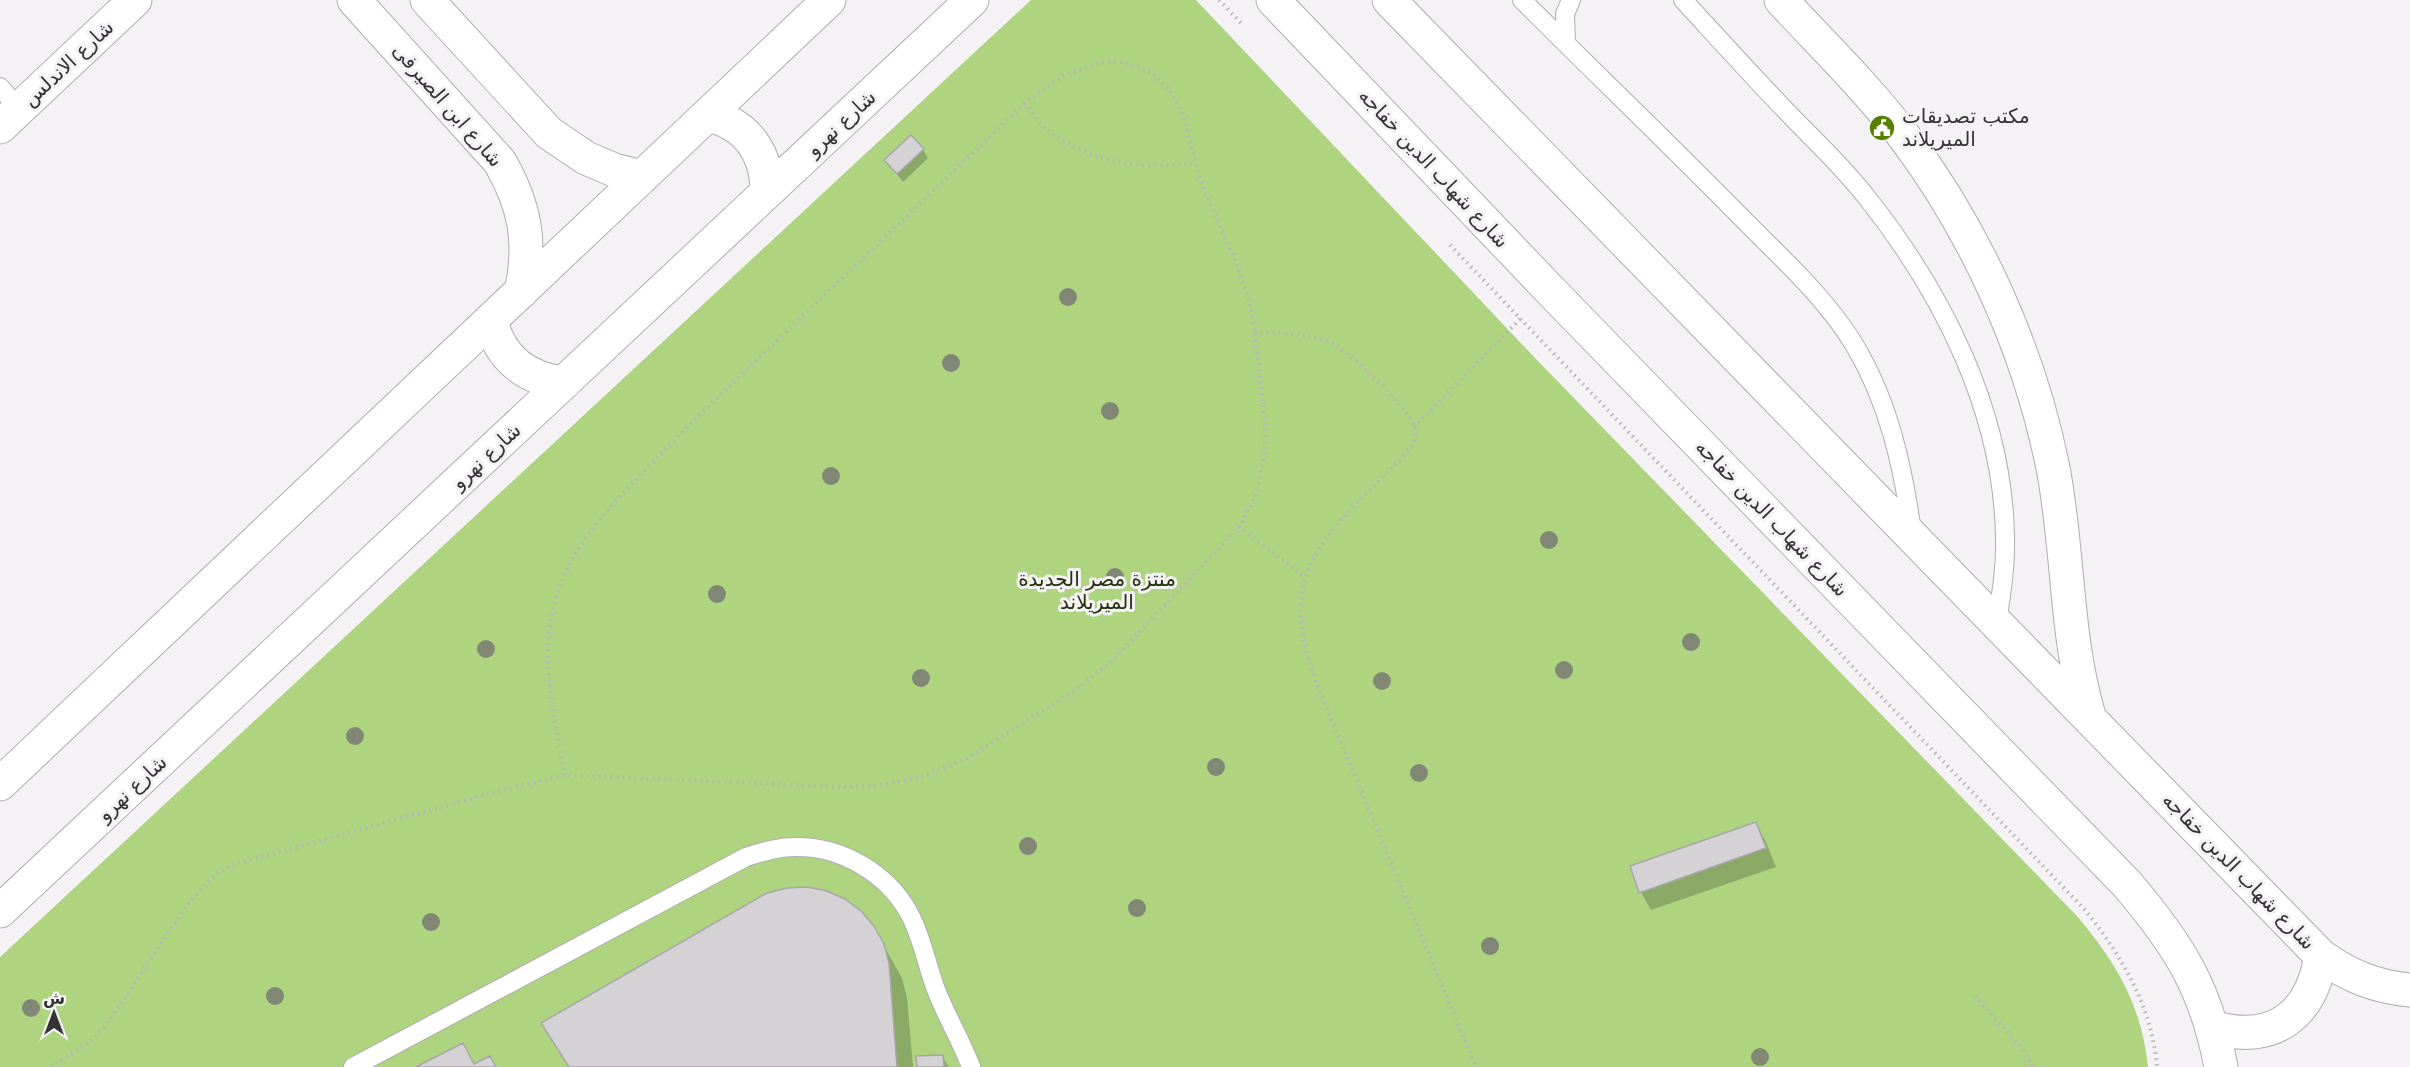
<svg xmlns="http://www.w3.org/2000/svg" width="2410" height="1067" font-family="'DejaVu Sans',Vazirmatn,sans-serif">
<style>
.green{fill:#aed480}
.shadow{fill:#0003}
.building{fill:#d5d2d6;stroke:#a9a6aa;stroke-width:1.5}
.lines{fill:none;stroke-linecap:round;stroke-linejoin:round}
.service-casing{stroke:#b0adb0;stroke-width:20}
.minor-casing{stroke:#b0adb0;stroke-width:35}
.path{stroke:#b6b4b7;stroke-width:4;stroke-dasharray:1.5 4.5;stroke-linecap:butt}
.service{stroke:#fff;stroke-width:18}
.minor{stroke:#fff;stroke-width:33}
.tree{fill:#808875}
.labels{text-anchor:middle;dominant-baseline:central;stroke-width:6;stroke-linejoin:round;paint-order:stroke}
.street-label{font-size:20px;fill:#353435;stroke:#f5f2f6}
.poi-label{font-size:20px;fill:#353435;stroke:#f5f2f6;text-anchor:start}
.park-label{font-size:20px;fill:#21310b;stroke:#f5f2f6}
</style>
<rect width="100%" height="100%" fill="#f5f2f6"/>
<path class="green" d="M1031 0H1196L1536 359 2077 916C2116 962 2142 1006 2148 1067H0V957Z"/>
<path class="shadow" d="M923 150 928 158 903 182 886 160Z
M1756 824 1766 842 1776 867 1651 910 1641 892Z
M873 927 902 978 907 998 913 1067H569Z
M942 1056 949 1067H919Z"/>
<path class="building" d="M911 135 924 149 897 174 884 160Z
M1756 822 1766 848 1639 893 1630 866Z
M807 887 827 891 845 899 861 911 874 926 884 944 889 963 897 1067H569L541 1023 767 893 787 888Z
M463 1043 474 1064 490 1056 496 1067H416Z
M943 1055 944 1067H917L916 1056Z"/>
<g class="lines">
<g class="service-casing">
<path id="service" d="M1522 0C1594 72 1667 142 1738 214 1779 256 1825 296 1855 346 1889 403 1903 467 1912 532
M1683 0C1719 39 1754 78 1791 116 1817 143 1845 169 1868 199 1944 295 2003 413 2005 537 2006 566 2001 595 1997 623
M1566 44 1565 14 1571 0
M0 87 19 109
M353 1067 746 857C762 852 778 847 795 847 841 846 887 873 909 913 922 937 926 962 935 987 945 1014 961 1040 971 1067"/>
</g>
<g class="minor-casing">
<path id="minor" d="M354 0 500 162C525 206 532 242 521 292
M427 0 549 133 586 158 614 170 642 177
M1273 0 1549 289 2127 884C2179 945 2206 988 2221 1067
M1389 0 2321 956C2349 976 2376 987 2410 990
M1781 0C1822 44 1866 87 1903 135 1976 232 2029 349 2053 468 2069 551 2065 635 2089 716
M708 115C747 124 767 153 767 192
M0 127 135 0
M491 321C500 358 526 379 564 383
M0 784 829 0
M0 911 972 0
M2212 1027C2273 1045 2311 1016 2321 956"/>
</g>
<path class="path" d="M1219 0 1241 23
M1025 103C1031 110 1036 119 1042 125 1084 163 1141 170 1195 163
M1450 245 2085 910C2122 956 2152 1007 2157 1067
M1255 332C1279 334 1306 333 1329 342 1347 349 1407 407 1414 425 1417 434 1415 440 1411 447 1340 528 1270 557 1315 680L1476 1067
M1414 427 1521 318
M1239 527 1305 577
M1975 996 2022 1049 2033 1067
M51 1067 91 1041 104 1028 190 901 216 874 232 865 503 790 565 775 845 787 874 786 918 778 969 757 1076 690 1112 661 1239 527 1256 496 1265 453V424L1255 332 1250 303 1235 260 1203 188 1182 112 1170 90 1150 72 1124 62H1102L1063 76 1025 103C936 188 846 274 757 360 720 395 683 431 647 468 612 505 577 539 559 588 537 647 553 715 565 775"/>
<use href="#service" class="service"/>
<use href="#minor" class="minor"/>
</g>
<g class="tree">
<circle cx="1068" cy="297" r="9"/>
<circle cx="951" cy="363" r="9"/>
<circle cx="1110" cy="411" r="9"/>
<circle cx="831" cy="476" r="9"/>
<circle cx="1549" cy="540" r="9"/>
<circle cx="1115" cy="577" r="9"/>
<circle cx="717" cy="594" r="9"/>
<circle cx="1691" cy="642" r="9"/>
<circle cx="486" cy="649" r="9"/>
<circle cx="1564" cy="670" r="9"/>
<circle cx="921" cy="678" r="9"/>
<circle cx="1382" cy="681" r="9"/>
<circle cx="355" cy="736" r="9"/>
<circle cx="1216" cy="767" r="9"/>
<circle cx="1419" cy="773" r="9"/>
<circle cx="1028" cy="846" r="9"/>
<circle cx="1137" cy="908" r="9"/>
<circle cx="431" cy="922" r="9"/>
<circle cx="1490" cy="946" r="9"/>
<circle cx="275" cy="996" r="9"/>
<circle cx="31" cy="1008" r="9"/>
<circle cx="1760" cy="1057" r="9"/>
</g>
<defs>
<g id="civic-disc" transform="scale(1.35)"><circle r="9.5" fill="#578001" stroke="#f5f2f6"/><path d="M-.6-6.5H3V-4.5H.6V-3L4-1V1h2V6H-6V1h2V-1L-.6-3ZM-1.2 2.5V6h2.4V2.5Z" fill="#fff"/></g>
</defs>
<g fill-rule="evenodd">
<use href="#civic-disc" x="1882" y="128"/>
</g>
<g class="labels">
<g class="street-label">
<text transform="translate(68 63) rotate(-43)">شارع الاندلس</text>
<text transform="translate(448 105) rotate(49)">شارع ابن الصيرفى</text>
<text transform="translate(841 123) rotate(-43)">شارع نهرو</text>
<text transform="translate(1434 168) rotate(47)">شارع شهاب الدين خفاجه</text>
<text transform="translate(486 456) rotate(-43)">شارع نهرو</text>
<text transform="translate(1772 518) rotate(46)">شارع شهاب الدين خفاجه</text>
<text transform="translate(132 788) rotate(-43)">شارع نهرو</text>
<text transform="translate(2239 871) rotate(46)">شارع شهاب الدين خفاجه</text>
</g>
<g class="poi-label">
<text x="1902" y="116">مكتب تصديقات<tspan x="1902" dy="23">الميريلاند</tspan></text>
</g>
<g class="park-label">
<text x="1097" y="579">منتزة مصر الجديدة<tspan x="1097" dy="23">الميريلاند</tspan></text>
</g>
</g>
<g transform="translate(54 1013)" stroke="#f5f2f6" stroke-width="4.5" paint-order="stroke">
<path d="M0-4.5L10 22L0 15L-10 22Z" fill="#353435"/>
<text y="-9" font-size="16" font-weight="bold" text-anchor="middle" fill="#353435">ش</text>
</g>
</svg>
